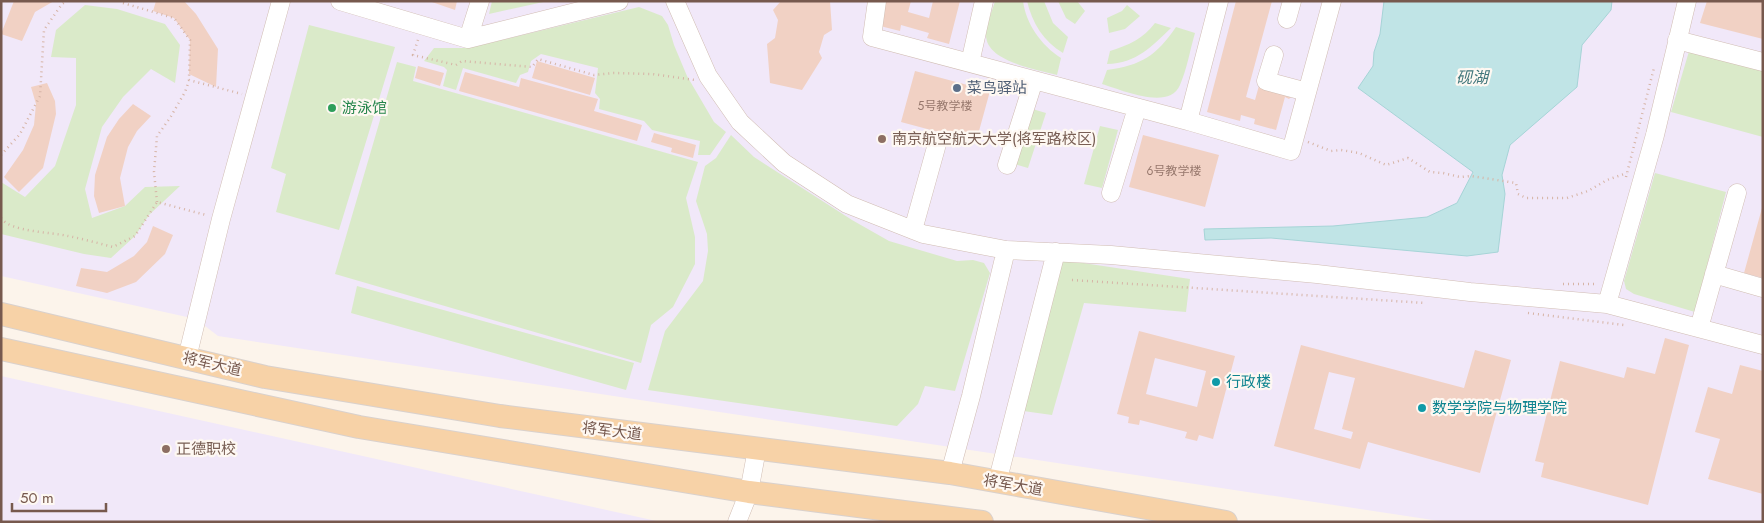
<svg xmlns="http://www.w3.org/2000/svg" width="1764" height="523" font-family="Jost,'Noto Sans SC',sans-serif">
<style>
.education{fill:#f1e8f9}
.green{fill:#daeac9}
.water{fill:#c0e4e6;stroke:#a6d4d7}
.building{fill:#f1d1c4;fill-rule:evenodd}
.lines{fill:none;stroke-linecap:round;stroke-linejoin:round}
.minor-casing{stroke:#d1bdb3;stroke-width:19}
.major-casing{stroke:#d9d1cd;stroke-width:24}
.path{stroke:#d6b4a6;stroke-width:2.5;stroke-dasharray:1 4;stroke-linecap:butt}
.minor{stroke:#fff;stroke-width:18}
.major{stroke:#f7d2a7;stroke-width:22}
.service-dot{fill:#5c6f8a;stroke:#fef8f2;stroke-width:2}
.leisure-dot{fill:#2e9e5b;stroke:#fef8f2;stroke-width:2}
.education-dot{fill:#8d6e63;stroke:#fef8f2;stroke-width:2}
.culture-dot{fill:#0f9aa8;stroke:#fef8f2;stroke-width:2}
.labels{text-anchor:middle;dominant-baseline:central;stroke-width:4.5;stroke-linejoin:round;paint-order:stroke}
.number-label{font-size:12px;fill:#96776c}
.service-label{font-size:15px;fill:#4e5e75;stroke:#fef8f2;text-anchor:start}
.leisure-label{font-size:15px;fill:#27864d;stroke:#fef8f2;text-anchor:start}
.education-label{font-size:15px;fill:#785e54;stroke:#fef8f2;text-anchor:start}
.street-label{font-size:15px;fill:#77594e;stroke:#fef8f2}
.culture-label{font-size:15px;fill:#0d838f;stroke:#fef8f2;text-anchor:start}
.water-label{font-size:16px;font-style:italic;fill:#42777c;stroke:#fef8f2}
</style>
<rect width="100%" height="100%" fill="#fcf4eb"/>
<path class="education" d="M1 1H1763V522H1446L218 336 196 319 1 276Z
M1 376 661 522H1Z"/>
<path class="green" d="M492 1H548L489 14Z
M995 1H1023C1026 24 1041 45 1061 58L1057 75C1037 69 986 62 986 35 986 25 992 11 995 1Z
M1027 1H1044L1053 23 1068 37 1063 53C1044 42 1032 23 1027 1Z
M1058 1H1077L1085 11 1075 24 1066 18Z
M85 5 117 9 165 24 180 45 175 83 151 69 123 97 102 127 85 189 92 218 125 206 145 187 180 186 149 215 135 236 111 258 84 254 1 234V182L25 197 55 166 76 105V58L51 57 56 30Z
M1127 5 1140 16 1125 29 1109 33 1107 18 1122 11Z
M639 7 662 16 668 25 674 45 687 76 714 122 726 132 710 155H698L700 141 652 130 644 121 599 109 600 99 595 93 598 68 541 54 531 61 528 72 520 75 516 83 463 68 456 90 443 86 447 70 444 67 424 61 434 48H468Z
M1155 23 1171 28C1151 47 1137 63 1107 64L1110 51C1129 45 1143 39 1155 23Z
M309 25 395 47 339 230 276 212 286 174 271 168Z
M1176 27 1195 33C1190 50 1187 69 1180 85 1169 111 1122 90 1102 84L1107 70C1142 65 1156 56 1176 27Z
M1690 48 1763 69V137L1671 112Z
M397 62 416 67 413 81 698 162 686 198 695 237V264L673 307 651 325 641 363 335 274Z
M1029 108 1046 113 1028 168 1011 163Z
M1100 126 1118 130 1102 188 1084 184Z
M731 135 754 157 852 220 889 241 957 261 973 260 984 263 990 273 955 391 925 386 918 404 897 426 648 390 665 331 703 281 708 251 707 234 696 201 705 166 716 158Z
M1655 173 1726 192 1695 312 1634 294 1626 289 1624 281Z
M1063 260 1190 279 1186 312 1084 303 1052 415 1016 410Z
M357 286 634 363 626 390 351 313Z"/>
<path class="water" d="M1384 1H1612L1611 10 1582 45 1577 87 1510 145 1502 175 1505 194 1498 252 1467 256 1271 238 1205 240 1204 229 1333 226 1427 217 1457 203 1473 172 1358 88 1373 66 1374 52 1380 34Z"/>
<path class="building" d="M14 1H54L35 12 22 41 1 34Z
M156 1H184L196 14 218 49 216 87 189 74 190 40 174 18 153 11Z
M429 1H457L455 10Z
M781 1H830L832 30 824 35 819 52 822 58 802 90 770 83 767 44 775 38 778 20 773 10Z
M886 1H911L908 12 929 18 933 1H960L949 44 927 38 929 33 901 25 900 31 880 26Z
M1236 1H1272L1246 97 1255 100 1260 82 1293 95 1289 99 1285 97 1276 130 1254 124 1255 119 1241 115 1240 121 1207 112Z
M1707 1H1763V39L1700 23Z
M537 61 595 78 590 95 532 78Z
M418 66 444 73 440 86 415 78Z
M915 71 990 91 976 142 901 122Z
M465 72 519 87 521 78 598 99 594 111 642 125 637 141 459 91Z
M47 83 55 101 56 114 43 168 19 192 4 177 23 150 34 125 36 104 31 87Z
M133 104 151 116 137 131 128 147 120 178 125 206 99 213 94 196 95 175 107 137 119 119Z
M654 133 696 145 693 158 671 152 672 148 651 142Z
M1143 135 1219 155 1205 207 1129 187Z
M1762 208H1763V278L1744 273Z
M153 226 173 235 165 254 136 282 107 293 76 286 81 268 107 272 134 256 147 242Z
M1139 331 1235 356 1213 439 1199 435 1197 441 1185 438 1187 432 1140 420 1139 425 1128 423 1129 417 1117 414ZM1155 358 1206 371 1197 407 1146 394Z
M1665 338 1689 345 1648 505 1541 477 1544 463 1535 461 1560 361 1624 378 1627 367 1655 374Z
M1301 345 1464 388 1475 350 1511 360 1480 473 1368 442 1360 469 1274 446ZM1329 372 1355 378 1342 429 1353 432 1351 439 1314 429Z
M1740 365 1763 371V494L1708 479 1720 439 1695 432 1708 387 1732 394Z"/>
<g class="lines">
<g class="minor-casing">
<path id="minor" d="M340 1 468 39 619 1
M675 1 708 76 740 122 784 163 847 204 923 234 1006 250 1111 255 1317 274 1470 292 1607 304 1655 135 1687 1
M877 1 872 37 1188 121 1291 151 1332 1
M1287 19 1292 1
M468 39 480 1
M1677 40 1763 62
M1274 55 1266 81 1307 92
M970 63 984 1
M1188 121 1219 1
M1007 165 1034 80
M1111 193 1137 108
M913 230 937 144
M1714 274 1763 288
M1607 304 1763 345
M1699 328 1737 193
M187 358 221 219 281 1
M950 473 971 396 1006 250
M997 483 1056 252
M737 522 749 492 757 449"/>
</g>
<g class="major-casing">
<path id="major" d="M1 314 265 377 500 416 950 473 1226 522
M1 349 359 427 749 492 982 522"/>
</g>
<path class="path" d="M123 3 174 18 190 40 189 80 242 94
M418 40 413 55 456 65 462 61 532 67 538 59 594 75 614 73 652 74 695 80
M1308 142 1331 151 1341 150 1359 153 1386 165 1408 158 1430 172 1443 173 1460 177 1471 176 1516 183 1518 194 1526 198H1567L1588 191 1607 180 1627 173
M1 155 20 134 40 96 44 30 62 4 67 1
M1626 177 1654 68
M157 202 154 172 157 136 170 118 185 92 189 81
M1 218C10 232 51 232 68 236 83 239 98 243 113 247L135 236 157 202 206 215
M1072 280 1425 303
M1563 284H1597
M1528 313 1624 325"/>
<use href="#minor" class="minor"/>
<use href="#major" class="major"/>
</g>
<circle class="service-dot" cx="957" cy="88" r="5"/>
<circle class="leisure-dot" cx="332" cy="108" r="5"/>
<g class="education-dot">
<circle cx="882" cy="139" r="5"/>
<circle cx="166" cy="449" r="5"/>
</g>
<g class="culture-dot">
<circle cx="1216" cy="382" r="5"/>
<circle cx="1422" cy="408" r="5"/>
</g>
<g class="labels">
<g class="number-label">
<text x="945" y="106">5号教学楼</text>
<text x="1174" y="171">6号教学楼</text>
</g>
<g class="service-label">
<text x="967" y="88">菜鸟驿站</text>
</g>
<g class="leisure-label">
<text x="342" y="108">游泳馆</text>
</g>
<g class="education-label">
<text x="892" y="139">南京航空航天大学(将军路校区)</text>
<text x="176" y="449">正德职校</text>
</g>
<g class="street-label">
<text transform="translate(212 364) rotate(13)">将军大道</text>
<text transform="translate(612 431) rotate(7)">将军大道</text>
<text transform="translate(1013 485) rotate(10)">将军大道</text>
</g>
<g class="culture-label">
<text x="1226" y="382">行政楼</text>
<text x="1432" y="408">数学学院与物理学院</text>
</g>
<g class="water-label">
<text x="1472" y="77">砚湖</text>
</g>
</g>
<rect width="1764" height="523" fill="none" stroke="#77594e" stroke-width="5"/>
<path d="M12 503v8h94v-8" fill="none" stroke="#77594e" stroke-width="2.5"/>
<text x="20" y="503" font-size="15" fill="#77594e" stroke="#fef8f2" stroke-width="4" paint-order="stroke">50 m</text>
</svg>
